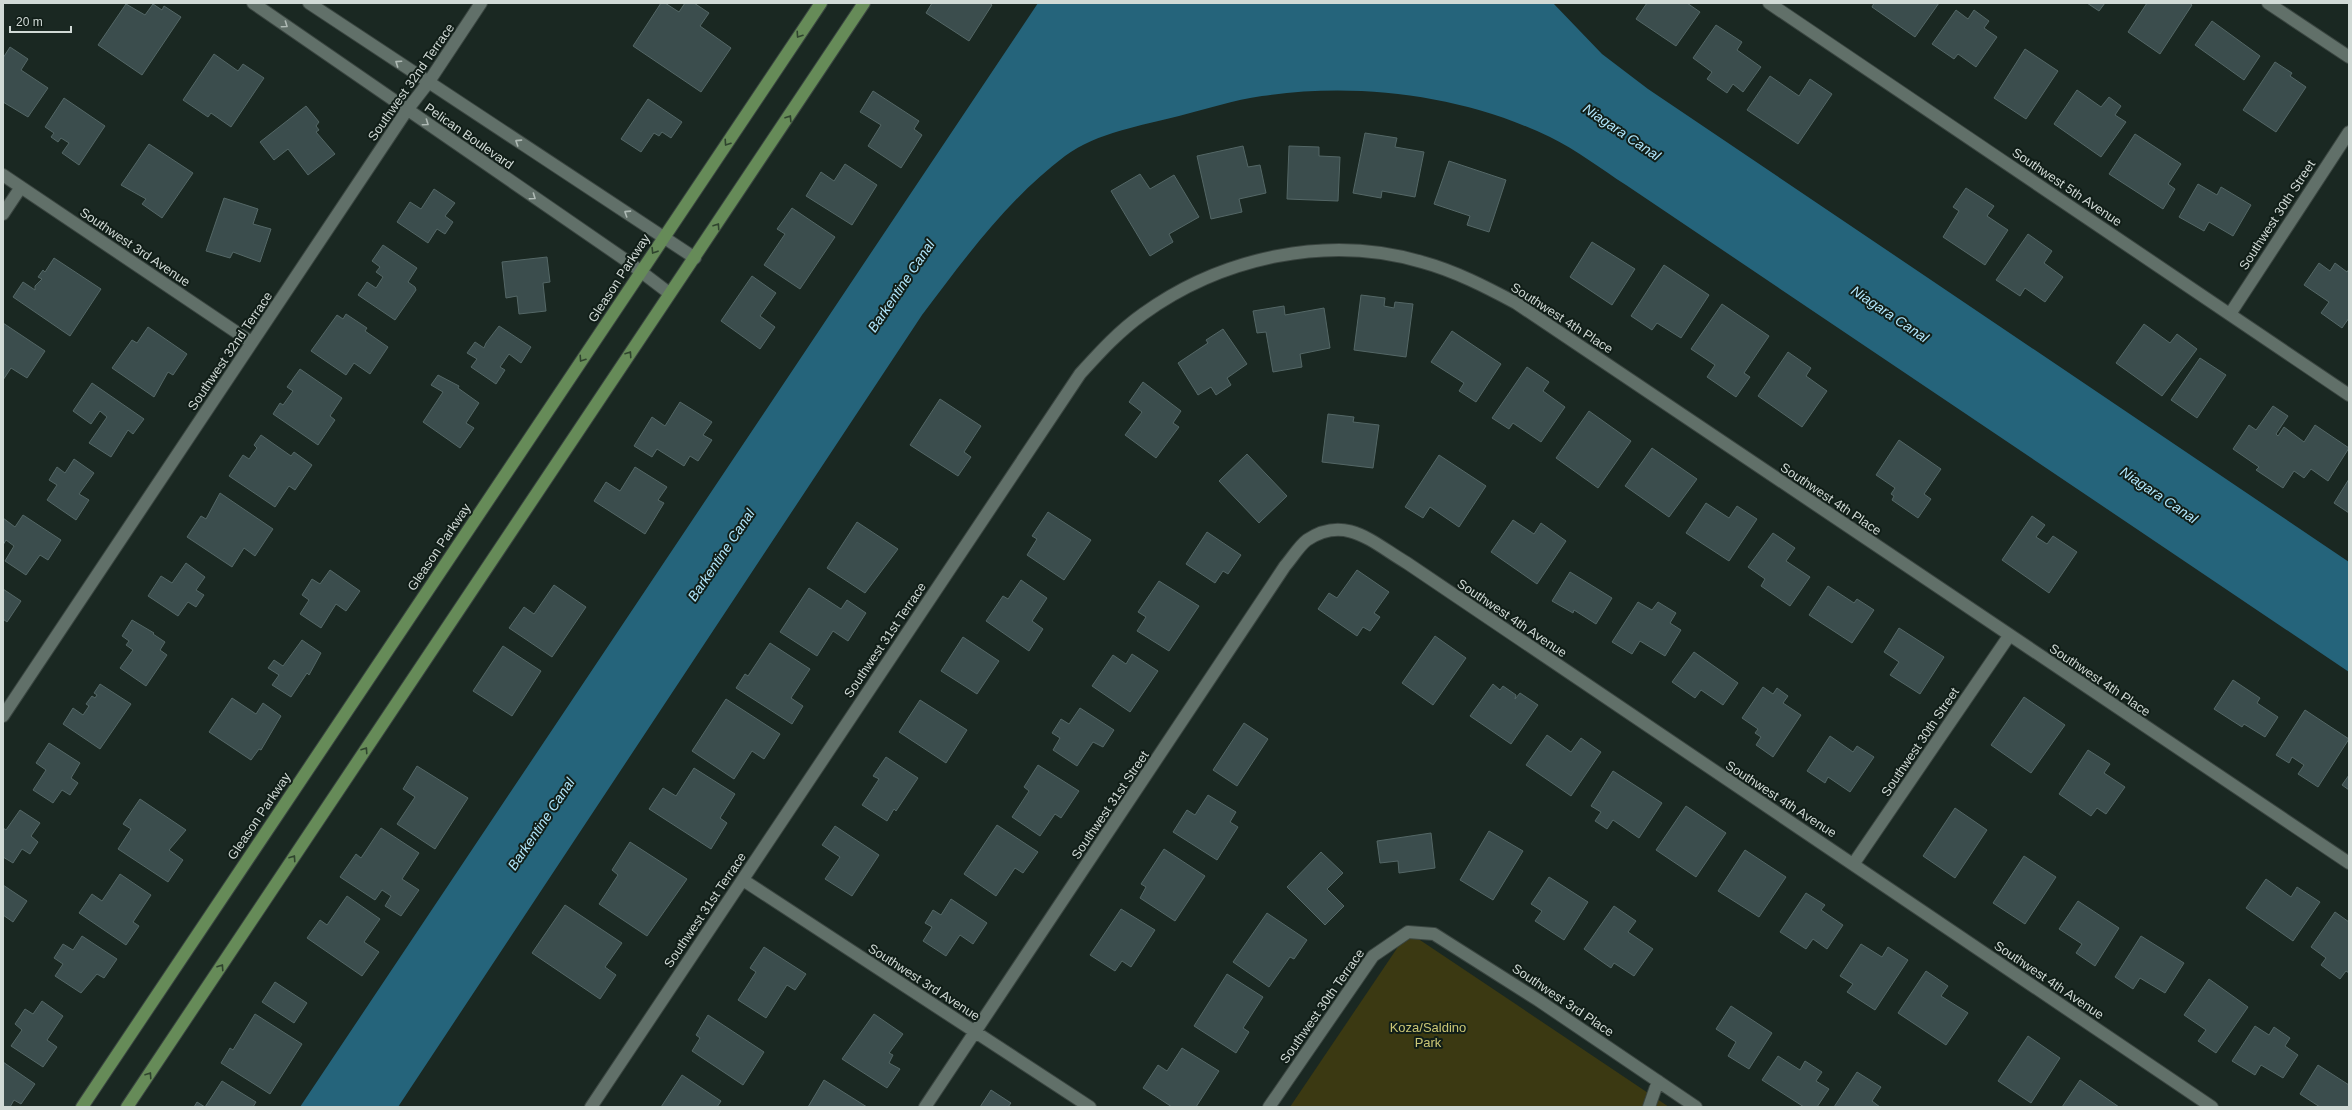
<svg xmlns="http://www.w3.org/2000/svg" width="2352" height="1110" font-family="Helvetica,sans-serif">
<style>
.green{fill:#3b3912}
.water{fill:#25647b}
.building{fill:#3b4d4d;stroke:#546766}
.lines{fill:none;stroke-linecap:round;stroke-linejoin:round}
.minor-casing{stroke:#3a4540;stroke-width:14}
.major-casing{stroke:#3a4540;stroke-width:14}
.minor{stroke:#617069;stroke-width:12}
.major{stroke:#668b58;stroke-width:12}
.oneway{stroke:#afbab5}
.oneway2{stroke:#2f442e}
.labels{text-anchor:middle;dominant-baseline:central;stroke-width:4;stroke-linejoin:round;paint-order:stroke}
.street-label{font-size:13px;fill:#d1dad6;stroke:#111e18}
.park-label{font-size:13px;fill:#ccc776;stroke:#111e18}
.water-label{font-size:14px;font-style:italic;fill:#b2e7fd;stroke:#111e18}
</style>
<rect width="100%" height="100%" fill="#1a2822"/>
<path class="green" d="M1408 932 1669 1107H1290Z"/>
<path class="water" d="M1038 3H1553L1602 54 1648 89 2349 562V672L1626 185C1601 169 1577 150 1550 137 1462 95 1359 82 1262 96 1234 100 1206 109 1179 116 1141 126 1098 132 1065 156 1008 199 965 258 922 315L398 1107H300Z"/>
<path class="building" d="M661 3H665L679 12 685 3H694L709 13 700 26 731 48 701 92 633 46Z
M932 3H989L992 5 969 41 926 13Z
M1647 3H1687L1700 12 1676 46 1636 19Z
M1874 3H1939L1915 37 1872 7Z
M2087 3H2105L2099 11Z
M2147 3H2189L2192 5 2160 54 2128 32Z
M126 4 145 15 153 4 162 10 164 6 181 17 142 75 98 45Z
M1956 10 1968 19 1974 10 1989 21 1984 28 1997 37 1976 67 1958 54 1954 59 1932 44Z
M2212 21 2260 56 2244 80 2195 45Z
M1716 25 1742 42 1737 50 1761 67 1743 92 1733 84 1727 93 1707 79 1712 72 1693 58Z
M10 47 28 59 21 70 48 88 28 117 3 102V58Z
M2025 49 2058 71 2026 119 1994 98Z
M214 54 238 71 243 64 264 78 231 127 211 113 208 117 183 100Z
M2275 62 2292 73 2290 76 2306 87 2276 132 2243 110Z
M1770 76 1799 96 1810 79 1832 94 1798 144 1747 110Z
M2077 90 2101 107 2109 97 2121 106 2115 115 2126 122 2101 157 2054 124Z
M873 91 919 121 914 129 922 135 901 168 868 146 881 125 860 112Z
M64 98 105 126 79 165 62 153 69 143 61 138 58 142 51 137 54 133 45 127Z
M648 99 682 122 671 138 662 132 659 136 654 133 641 152 621 139Z
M306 106 319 122 316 126 319 130 316 132 335 154 308 175 288 149 274 160 260 142Z
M1365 133 1397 138 1395 147 1424 152 1415 197 1382 191 1381 198 1353 193Z
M2135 134 2181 164 2168 184 2175 189 2163 209 2109 174Z
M149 144 193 173 162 218 142 204 146 199 121 185Z
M1243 146 1248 167 1260 165 1266 193 1239 199 1242 212 1211 219 1197 156Z
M1289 146 1319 147V156L1340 157 1338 201 1287 199Z
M1449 161 1506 180 1489 232 1467 225 1470 216 1434 204Z
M845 164 877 185 852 225 806 196 821 172 834 181Z
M1140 174 1150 189 1174 175 1199 217 1169 234 1173 242 1150 256 1111 191Z
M2198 184 2217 195 2221 187 2251 205 2233 236 2209 222 2204 231 2179 217Z
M1966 188 1994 206 1987 216 2008 230 1985 265 1943 237 1959 211 1953 207Z
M434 189 455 203 445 216 453 222 445 234 437 229 428 243 397 222 410 202 421 209Z
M224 198 258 209 253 224 271 229 260 262 233 252 230 258 206 251Z
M792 208 835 237 800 289 764 265 785 234 777 229Z
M2028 234 2052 251 2044 263 2063 277 2045 302 2025 288 2020 296 1996 280Z
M1592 242 1635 269 1612 305 1570 277Z
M383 245 417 268 408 282 415 287 416 290 395 320 358 295 367 282 376 288 383 277 376 272 380 267 372 261Z
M547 257 550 282 543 283 546 311 519 314 517 296 506 298 502 262Z
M54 258 101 289 70 336 13 297 23 282 35 290V286L42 279 38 277 43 270 45 272Z
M2319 263 2330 271 2335 263 2347 272 2349 269V318L2342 328 2321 313 2329 302 2304 285Z
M1664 265 1709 295 1681 338 1657 323 1652 330 1631 316Z
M752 276 776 293 760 316 775 327 760 349 721 321Z
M1361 295 1385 298 1384 306 1394 308 1395 302 1413 304 1406 357 1354 350Z
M1722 304 1769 336 1744 373 1750 377 1736 397 1707 377 1715 365 1691 349Z
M1284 306 1285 315 1324 308 1330 348 1300 354 1302 367 1273 372 1266 332 1257 333 1253 311Z
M346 314 367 328 365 331 388 347 370 374 354 363 346 375 311 351 337 315 343 319Z
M3 323 45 351 27 378 11 368 3 380Z
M2144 324 2170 343 2177 334 2197 349 2162 396 2116 363Z
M499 326 531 347 521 363 509 354 500 367 505 370 496 384 471 367 477 359 467 353 475 342 484 348 486 343Z
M148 327 187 354 173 375 168 372 154 397 112 368 132 340 137 343Z
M1223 329 1247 364 1227 378 1231 385 1216 395 1211 387 1198 395 1178 363 1208 343 1206 340Z
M1452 331 1501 364 1476 402 1459 391 1464 383 1431 362Z
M1788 352 1811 368 1806 376 1827 391 1802 427 1758 396Z
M2200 358 2226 375 2197 418 2171 400Z
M1527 367 1549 382 1543 391 1565 407 1541 442 1513 423 1509 429 1492 418Z
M300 369 342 398 330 416 335 420 318 445 273 414 280 403 283 405 293 391 287 387Z
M438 375 459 386 458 388 479 403 466 423 474 428 460 448 423 422 443 392 431 385Z
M1143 382 1181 411 1173 423 1179 427 1156 458 1125 435 1142 412 1129 402Z
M92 383 144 419 133 434 128 430 111 457 89 443 107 417 100 411 91 424 73 411Z
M940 399 981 426 964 452 971 457 958 476 910 445Z
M680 402 712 422 703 435 712 440 698 461 690 456 684 466 657 449 652 457 634 446 652 417 665 426Z
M2273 406 2288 416 2276 434 2278 436 2284 427 2304 442 2315 425 2349 448 2328 481 2311 469 2304 478 2294 471 2283 488 2256 470 2259 467 2233 449 2249 425 2256 430Z
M1589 411 1631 441 1598 488 1556 458Z
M1328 414 1354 417 1353 422 1379 425 1373 468 1322 462Z
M261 435 291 456 294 452 312 465 295 490 289 486 275 507 229 476 243 455 249 459 257 448 254 445Z
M1899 440 1941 469 1924 494 1931 499 1918 518 1892 500 1894 496 1891 494 1895 488 1876 475Z
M1652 448 1697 479 1669 517 1625 486Z
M1247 454 1287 496 1259 523 1219 481Z
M1439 455 1486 486 1459 527 1430 507 1423 518 1405 507Z
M74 459 94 473 79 494 89 500 76 520 47 500 57 485 49 480 57 467 65 473Z
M635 467 667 487 658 500 664 503 645 534 594 501 606 482 620 491Z
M2349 479V513L2334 503Z
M220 493 273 529 255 556 244 548 232 567 187 537 201 516 206 519Z
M1706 503 1729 518 1737 506 1757 519 1729 561 1686 533Z
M1048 512 1091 540 1064 580 1027 555 1037 539 1032 536Z
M23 515 61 540 48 560 40 555 26 575 5 561 14 546 6 540 3 545V518L15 527Z
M2032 516 2045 525 2036 537 2047 544 2053 536 2077 552 2049 593 2002 560Z
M1513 520 1534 534 1541 523 1566 541 1537 584 1491 552Z
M857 522 898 549 865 593 827 568Z
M1207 532 1241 555 1228 574 1223 571 1215 583 1186 564Z
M1773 533 1795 548 1786 561 1810 577 1790 606 1761 586 1765 579 1748 567Z
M186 563 205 577 196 590 204 595 196 607 188 602 178 616 148 596 161 576 172 583Z
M330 570 360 591 346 611 336 604 321 628 300 614 309 600 302 595 312 579 320 584Z
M1357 570 1389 592 1374 613 1380 617 1370 631 1363 627 1357 636 1318 609 1329 593 1337 598Z
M1570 572 1612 598 1596 624 1574 610 1573 613 1552 601Z
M1021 580 1047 598 1032 621 1043 629 1029 651 986 621 1003 596 1008 599Z
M1159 581 1199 606 1169 651 1137 631 1146 617 1138 612Z
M554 585 586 607 552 657 509 628 524 607 534 614Z
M1828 586 1854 603 1857 599 1874 610 1852 643 1809 615Z
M809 588 841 609 847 600 866 613 848 641 833 631 817 656 780 632Z
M3 589 21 601 7 622 3 619Z
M1638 602 1652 610 1658 602 1676 613 1670 623 1681 630 1665 656 1640 641 1632 654 1612 642Z
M132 620 154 633 153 634 165 642 160 650 167 655 146 686 120 668 133 650 126 645 129 641 122 636Z
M1899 628 1944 657 1920 694 1890 675 1899 662 1884 652Z
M1435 636 1466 658 1433 705 1402 683Z
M963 637 999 661 977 694 941 671Z
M302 640 321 653 309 675 307 673 291 697 272 685 279 675 268 668 274 660 283 666Z
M770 643 810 669 791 698 803 706 792 724 736 688 745 674 748 676Z
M503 646 541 671 512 716 473 691Z
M1694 652 1738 683 1723 705 1701 690 1695 698 1672 682Z
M1132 654 1158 671 1130 712 1092 686 1113 655 1126 664Z
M2233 680 2260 698 2257 703 2278 717 2265 737 2244 724 2242 727 2214 709Z
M100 684 131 704 100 749 63 724 73 708 83 715 89 706 86 704 92 696 95 698 97 695 94 693Z
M1493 684 1500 690 1503 686 1516 695 1515 699 1520 693 1538 705 1511 744 1470 716Z
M1763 687 1773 694 1777 688 1788 696 1783 703 1801 715 1773 757 1756 745 1761 737 1755 733 1758 729 1742 718Z
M2024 697 2065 725 2031 773 1991 745Z
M232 698 256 714 263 703 281 716 261 750 259 749 251 760 209 732Z
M726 699 780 734 764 759 752 751 734 779 692 751Z
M920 700 967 730 946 763 899 732Z
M1080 708 1114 730 1103 747 1093 742 1077 766 1053 750 1060 738 1052 733 1061 719 1069 724Z
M2305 710 2349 739 2318 787 2298 774 2304 765 2292 757 2289 763 2276 755Z
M1244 723 1268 739 1237 786 1213 770Z
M1547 735 1571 752 1581 738 1601 752 1571 796 1526 765Z
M1830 736 1853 752 1857 746 1874 757 1850 792 1828 777 1825 783 1807 771Z
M49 743 80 763 71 778 78 783 70 795 62 790 53 803 33 790 46 770 36 763Z
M2088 750 2110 764 2104 773 2125 787 2106 814 2097 808 2091 816 2059 794Z
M886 757 918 778 896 811 894 809 887 821 862 805 879 779 873 776Z
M1038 765 1079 791 1061 818 1055 814 1040 836 1012 817 1029 791 1024 787Z
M417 766 468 798 435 849 397 824 415 797 403 789Z
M694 768 735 794 720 818 727 823 711 849 649 809 663 788 676 796Z
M1613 771 1662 803 1639 838 1613 820 1607 829 1595 821 1601 812 1591 806Z
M2349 775V790L2342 785Z
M1208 795 1236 812 1230 822 1238 827 1217 860 1173 832 1187 810 1195 815Z
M140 799 186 830 169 850 183 860 168 882 118 849 131 829 123 824Z
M1686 806 1726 833 1696 877 1656 850Z
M1955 808 1987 830 1955 878 1923 856Z
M20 810 40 823 31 836 38 842 30 854 22 849 13 863 3 857V828L6 830Z
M997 825 1038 852 1023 873 1015 868 996 896 964 874Z
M835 826 879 855 852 896 825 879 840 857 822 845Z
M381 828 419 853 402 879 419 890 401 916 385 906 391 896 382 890 375 900 340 877 356 854 361 858Z
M1489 831 1523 851 1493 900 1460 880Z
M1431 833 1435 868 1399 873 1398 861 1380 863 1377 841Z
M630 842 687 879 647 936 599 904 618 875 612 870Z
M1164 849 1205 876 1175 921 1140 898 1146 887 1141 884Z
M1745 850 1786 877 1759 917 1718 891Z
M1321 852 1343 873 1327 889 1344 906 1325 925 1287 887Z
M2024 856 2056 877 2025 924 1993 903Z
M120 874 151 895 133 922 139 926 126 945 79 913 92 894 102 901Z
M1549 877 1588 902 1564 940 1535 921 1542 911 1531 904Z
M2266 879 2291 897 2297 887 2320 902 2293 941 2246 908Z
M3 885 27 901 13 922 3 915Z
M1806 893 1825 905 1821 910 1843 925 1827 949 1813 939 1806 949 1780 932Z
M347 896 380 919 364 942 379 952 362 976 307 938 320 920 327 925Z
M951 899 987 923 973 944 960 935 946 956 923 941 932 927 925 923 933 910 941 915Z
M2078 901 2119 928 2095 966 2076 953 2082 944 2059 929Z
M565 905 622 943 605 967 616 975 600 999 532 953Z
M1614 906 1636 921 1628 932 1653 949 1634 976 1614 963 1611 968 1584 949Z
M1121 909 1155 930 1131 967 1122 961 1115 971 1090 955Z
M2335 912 2349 922V973L2346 971 2340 979 2321 965 2326 958 2311 947Z
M1267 913 1307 940 1294 959 1290 957 1269 987 1233 962Z
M82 936 117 959 104 978 97 974 81 993 55 976 63 964 54 958 63 944 73 950Z
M2141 936 2184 963 2165 993 2140 978 2133 989 2115 977Z
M1861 944 1882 957 1888 947 1908 960 1875 1010 1847 992 1853 984 1840 976Z
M764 947 806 974 795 990 787 985 766 1018 738 1000 756 972 750 968Z
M1926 971 1948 986 1941 996 1968 1013 1946 1045 1898 1013Z
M1227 974 1263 997 1243 1028 1249 1032 1236 1053 1194 1026Z
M2209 979 2248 1007 2216 1053 2198 1041 2206 1030 2184 1015Z
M275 982 307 1003 294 1023 262 1002Z
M42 1001 63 1016 47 1040 57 1047 43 1067 11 1046 22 1030 15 1024 25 1009 33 1014Z
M1731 1006 1772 1033 1749 1069 1728 1056 1736 1042 1716 1029Z
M255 1014 302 1044 270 1094 221 1063 230 1048 233 1050Z
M874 1014 903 1034 889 1053 893 1055 889 1063 900 1069 887 1088 842 1059Z
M708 1015 764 1052 743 1085 692 1051 700 1038 696 1035Z
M2255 1026 2269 1035 2274 1027 2290 1038 2285 1046 2298 1055 2283 1078 2261 1065 2255 1075 2232 1061Z
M2028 1036 2060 1058 2031 1103 1998 1081Z
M1182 1048 1219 1071 1196 1107H1172L1143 1088 1158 1065 1167 1071Z
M1778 1056 1800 1070 1805 1061 1822 1072 1816 1081 1829 1089 1817 1107H1804L1762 1080Z
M3 1062 35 1084 21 1104 14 1100 10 1107H3Z
M2318 1065 2349 1085V1107H2320L2300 1094Z
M1857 1072 1881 1087 1872 1101 1880 1107H1834Z
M682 1075 721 1101 717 1107H661Z
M824 1080 867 1107H808Z
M2080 1080 2119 1107H2062Z
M222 1081 256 1102 253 1107H194L197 1102 205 1107Z
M991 1090 1011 1103 1008 1107H980Z"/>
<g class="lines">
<g class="minor-casing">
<path id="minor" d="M253 3 627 261 669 293
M309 3 695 258
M1769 3 2349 395
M2268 3 2349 57
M3 175 251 342
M3 214 21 187
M2230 314 2349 132
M3 716 407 110 428 83 481 3
M1854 863 2009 636
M743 880 1090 1107
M591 1107 1080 374C1100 352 1119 331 1143 314 1222 257 1328 234 1422 262 1455 271 1486 287 1516 303L2349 863
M925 1107 1285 566C1292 558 1299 546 1307 540 1346 514 1373 543 1407 563L2212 1107
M1269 1107 1373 956 1408 932 1434 934 1538 1000 1696 1107
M1649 1107 1658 1081"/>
</g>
<g class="major-casing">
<path id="major" d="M82 1107 821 3
M127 1107 864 3"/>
</g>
<use href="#minor" class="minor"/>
<use href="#major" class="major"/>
</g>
<defs><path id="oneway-chevron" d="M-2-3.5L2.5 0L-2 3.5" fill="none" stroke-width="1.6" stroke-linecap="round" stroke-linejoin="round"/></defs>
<g class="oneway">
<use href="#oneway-chevron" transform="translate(285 25) rotate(35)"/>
<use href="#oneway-chevron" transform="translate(398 63) rotate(-146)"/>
<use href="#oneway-chevron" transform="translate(426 123) rotate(35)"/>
<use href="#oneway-chevron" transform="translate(518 142) rotate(-147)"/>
<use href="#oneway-chevron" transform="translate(533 197) rotate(35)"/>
<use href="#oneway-chevron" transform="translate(627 213) rotate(-147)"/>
</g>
<g class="oneway2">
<use href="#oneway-chevron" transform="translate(799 35) rotate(124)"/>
<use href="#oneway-chevron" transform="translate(789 118) rotate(-57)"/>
<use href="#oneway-chevron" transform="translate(727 143) rotate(124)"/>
<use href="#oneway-chevron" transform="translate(717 226) rotate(-56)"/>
<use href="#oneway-chevron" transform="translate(654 251) rotate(122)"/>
<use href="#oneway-chevron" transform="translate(629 354) rotate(-56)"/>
<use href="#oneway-chevron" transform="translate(582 359) rotate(124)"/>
<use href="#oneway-chevron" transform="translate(365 750) rotate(-56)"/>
<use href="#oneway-chevron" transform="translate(293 858) rotate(-56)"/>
<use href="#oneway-chevron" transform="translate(221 967) rotate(-56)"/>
<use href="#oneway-chevron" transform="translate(149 1075) rotate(-56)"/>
</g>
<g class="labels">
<g class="street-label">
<text transform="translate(411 82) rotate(-55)">Southwest 32nd Terrace</text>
<text transform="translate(469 136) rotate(35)">Pelican Boulevard</text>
<text transform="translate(2067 187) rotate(34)">Southwest 5th Avenue</text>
<text transform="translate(2277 215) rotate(-57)">Southwest 30th Street</text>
<text transform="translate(135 247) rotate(34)">Southwest 3rd Avenue</text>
<text transform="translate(619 278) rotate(-57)">Gleason Parkway</text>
<text transform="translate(1562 318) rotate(33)">Southwest 4th Place</text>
<text transform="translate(230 351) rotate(-56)">Southwest 32nd Terrace</text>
<text transform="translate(1831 499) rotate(34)">Southwest 4th Place</text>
<text transform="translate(439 547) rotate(-56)">Gleason Parkway</text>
<text transform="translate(1512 618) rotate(34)">Southwest 4th Avenue</text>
<text transform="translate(885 640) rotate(-56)">Southwest 31st Terrace</text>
<text transform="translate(2100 680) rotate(34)">Southwest 4th Place</text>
<text transform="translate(1920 742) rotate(-56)">Southwest 30th Street</text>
<text transform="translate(1781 799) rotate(33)">Southwest 4th Avenue</text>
<text transform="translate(1110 805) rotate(-56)">Southwest 31st Street</text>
<text transform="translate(259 816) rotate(-56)">Gleason Parkway</text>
<text transform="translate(705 910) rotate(-56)">Southwest 31st Terrace</text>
<text transform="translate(2049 980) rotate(34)">Southwest 4th Avenue</text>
<text transform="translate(924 982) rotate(33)">Southwest 3rd Avenue</text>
<text transform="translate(1563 1000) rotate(34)">Southwest 3rd Place</text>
<text transform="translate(1322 1006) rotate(-55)">Southwest 30th Terrace</text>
</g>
<g class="park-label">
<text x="1428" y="1027">Koza/Saldino<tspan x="1428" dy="15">Park</tspan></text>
</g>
<g class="water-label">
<text transform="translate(1622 132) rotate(34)">Niagara Canal</text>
<text transform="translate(901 286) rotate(-56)">Barkentine Canal</text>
<text transform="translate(1890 314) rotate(34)">Niagara Canal</text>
<text transform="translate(2159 495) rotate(34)">Niagara Canal</text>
<text transform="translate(721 555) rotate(-56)">Barkentine Canal</text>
<text transform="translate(541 824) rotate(-56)">Barkentine Canal</text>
</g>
</g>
<rect width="2352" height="1110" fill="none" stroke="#d1dad6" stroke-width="8"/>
<path d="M10 26v6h61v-6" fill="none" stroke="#d1dad6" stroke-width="2"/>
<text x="16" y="26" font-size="12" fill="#d1dad6" stroke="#111e18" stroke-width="3" paint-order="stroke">20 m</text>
</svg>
